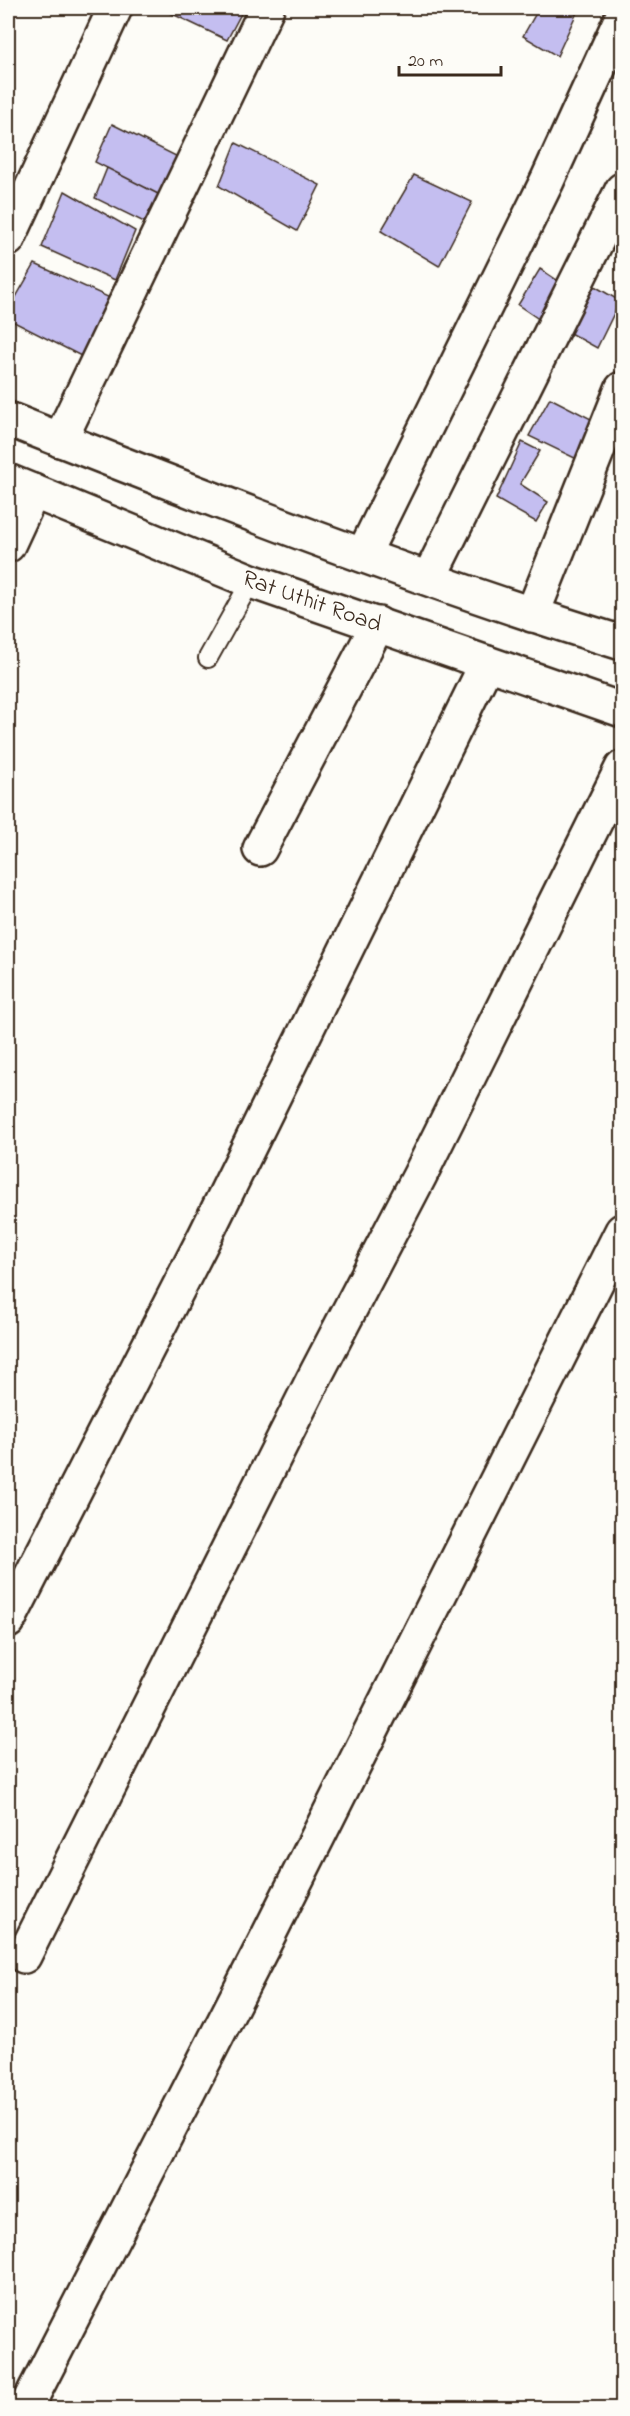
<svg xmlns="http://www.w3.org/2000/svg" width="630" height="2416" font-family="'Indie Flower',sans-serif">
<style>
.building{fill:#c4bef0;stroke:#3b2a1e;stroke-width:1.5}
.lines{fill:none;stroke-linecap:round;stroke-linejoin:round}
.lane-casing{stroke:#3b2a1e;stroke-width:22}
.street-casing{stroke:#3b2a1e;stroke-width:38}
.primary-casing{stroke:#3b2a1e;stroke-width:38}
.lane{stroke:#fdfcf7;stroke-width:18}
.street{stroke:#fdfcf7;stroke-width:33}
.primary{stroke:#fdfcf7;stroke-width:33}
.labels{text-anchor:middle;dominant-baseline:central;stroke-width:4.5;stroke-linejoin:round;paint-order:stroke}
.street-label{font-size:24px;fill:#3b2a1e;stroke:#fdfcf7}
</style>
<rect width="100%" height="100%" fill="#fdfcf7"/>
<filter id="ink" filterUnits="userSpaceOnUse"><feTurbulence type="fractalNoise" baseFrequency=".0167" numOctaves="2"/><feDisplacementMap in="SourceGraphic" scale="12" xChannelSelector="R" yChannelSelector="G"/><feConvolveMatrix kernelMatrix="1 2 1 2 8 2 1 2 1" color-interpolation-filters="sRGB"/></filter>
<g filter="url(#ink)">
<path class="building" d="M160 8H244L227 40Z
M539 8H579L557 56 523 36Z
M112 124 182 159 162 196 95 162Z
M236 143 320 185 297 231 219 186Z
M107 168 162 196 152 226 95 198Z
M414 175 472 202 439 266 381 231Z
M65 191 135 231 115 280 42 247Z
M35 264 119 302 89 360 8 319V311Z
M540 269 566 286 546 324 518 305Z
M591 284 620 301 597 348 566 331Z
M550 398 599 423 585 463 529 436Z
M522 442 540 451 520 484 548 502 536 522 496 499Z"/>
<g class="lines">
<g class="lane-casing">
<path id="lane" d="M208 658 251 581"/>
</g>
<g class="street-casing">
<path id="street" d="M8 239 115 8
M60 440 267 8
M8 545 33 491
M363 555 547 181 622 17
M429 578 622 190
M532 615 622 389
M260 849 378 624
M8 1621 205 1236 487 663
M24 1956 313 1380 420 1175 622 768
M26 2408 265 1942 622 1231"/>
</g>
<g class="primary-casing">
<g id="primary">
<path d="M8 419C210 499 414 579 622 643"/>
<path id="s1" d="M8 481 251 581 622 710"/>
</g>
</g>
<use href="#lane" class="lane"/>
<use href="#street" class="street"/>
<use href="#primary" class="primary"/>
</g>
</g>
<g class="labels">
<g class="street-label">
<text stroke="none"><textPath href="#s1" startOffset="327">Rat Uthit Road</textPath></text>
</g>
</g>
<rect width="630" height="2416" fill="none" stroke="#fdfcf7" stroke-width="30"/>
<rect x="15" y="15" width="600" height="2386" fill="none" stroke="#3b2a1e" stroke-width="2" filter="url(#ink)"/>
<path d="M399 66v9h102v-9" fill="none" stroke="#3b2a1e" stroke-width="3"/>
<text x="408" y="66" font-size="18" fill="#3b2a1e" stroke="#fdfcf7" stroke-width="4.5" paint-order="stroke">20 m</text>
</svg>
